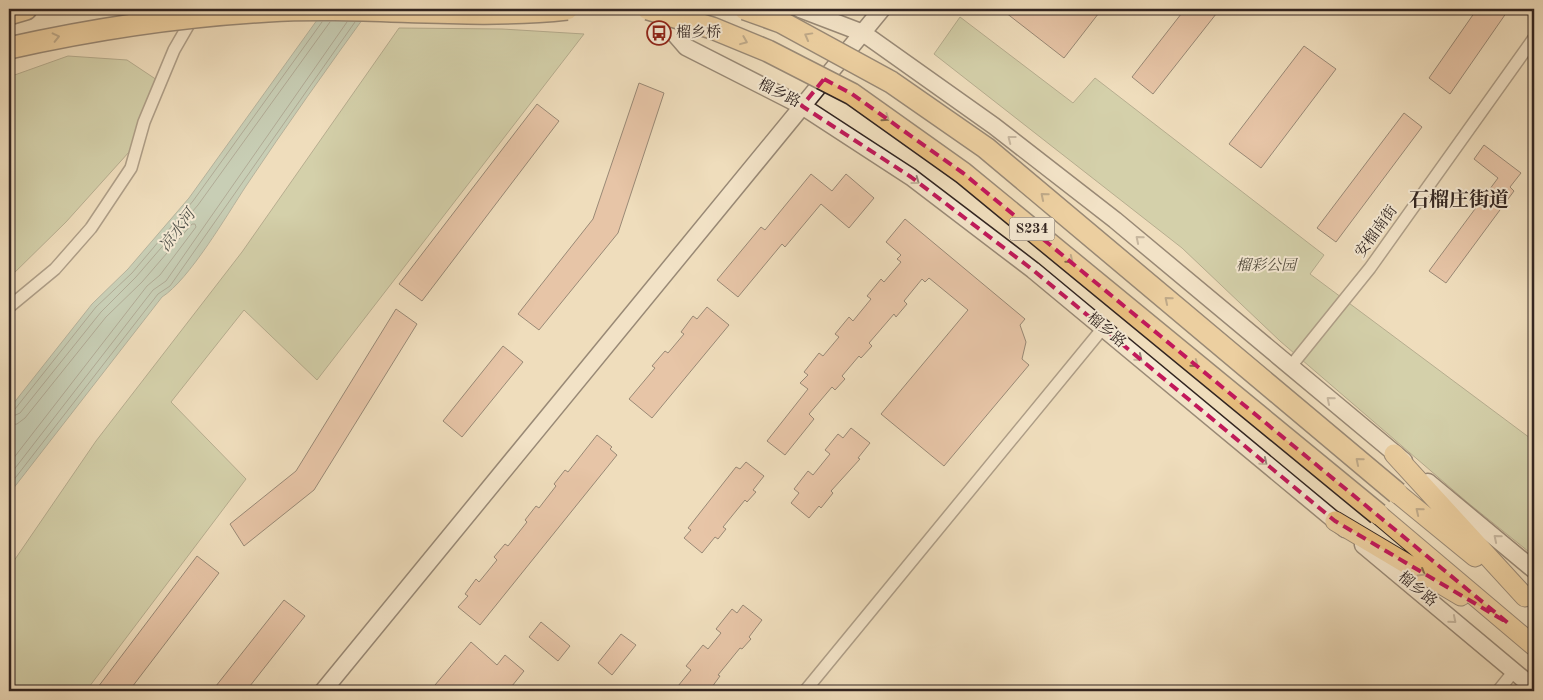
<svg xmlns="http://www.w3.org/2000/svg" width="1543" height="700" font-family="'Old Standard TT','Noto Serif SC',serif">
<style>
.green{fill:#b4c294;stroke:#73745a}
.water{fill:#9abcae;stroke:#708076}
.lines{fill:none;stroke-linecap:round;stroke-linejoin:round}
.shore{stroke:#667068;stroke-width:1}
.building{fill:#dea88f;stroke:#322521}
.street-casing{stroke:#615348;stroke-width:14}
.secondary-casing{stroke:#322521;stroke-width:19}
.primary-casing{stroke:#322521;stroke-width:21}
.highway-casing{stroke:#322521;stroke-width:24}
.street{stroke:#f5e9d3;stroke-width:11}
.secondary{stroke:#f5e9d3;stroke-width:16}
.primary{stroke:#e8be7e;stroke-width:19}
.highway{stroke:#e8be7e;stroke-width:21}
.highway-bridge-casing{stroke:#322521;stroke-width:24;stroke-linecap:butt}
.highway-bridge{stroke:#e8be7e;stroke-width:21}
.oneway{stroke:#846a4b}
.oneway2{stroke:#94877a}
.marked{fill:none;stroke:#c2185b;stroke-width:4;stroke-dasharray:10 6;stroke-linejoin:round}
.labels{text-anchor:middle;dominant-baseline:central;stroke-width:4;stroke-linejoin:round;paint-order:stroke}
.shield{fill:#f5e9d3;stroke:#6c6056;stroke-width:1}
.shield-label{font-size:14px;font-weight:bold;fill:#322521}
.poi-label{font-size:15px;fill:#322521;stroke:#f5e9d3;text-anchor:start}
.street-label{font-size:15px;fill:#322521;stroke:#f5e9d3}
.park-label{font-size:15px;font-style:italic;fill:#524c3e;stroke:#f5e9d3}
.water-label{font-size:16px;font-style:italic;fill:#51524b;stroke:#f5e9d3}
.district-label{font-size:20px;font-weight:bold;fill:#322521;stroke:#f5e9d3}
</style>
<rect width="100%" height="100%" fill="#efddbc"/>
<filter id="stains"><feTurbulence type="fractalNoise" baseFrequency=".004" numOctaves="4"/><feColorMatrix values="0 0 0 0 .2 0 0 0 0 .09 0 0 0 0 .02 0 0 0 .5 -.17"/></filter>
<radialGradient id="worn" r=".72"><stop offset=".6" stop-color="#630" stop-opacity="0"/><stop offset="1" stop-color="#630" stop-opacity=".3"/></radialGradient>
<path class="green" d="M960 17 1073 103 1095 78 1324 255 1310 274 1534 441V556L1467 502 1280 341 1182 248 934 54Z
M399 28 502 29 584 34 317 380 244 310 171 402 246 479 86 691H9V568L96 441 242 252Z
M68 56 127 60 157 80 147 132 66 222 9 278V77Z"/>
<path class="water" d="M325 9H370C328 67 286 126 246 186 227 215 189 280 162 297L9 494V409L92 304 128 269 189 198Z"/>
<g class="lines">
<path class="shore" d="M9 412 15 409 96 307 132 273 193 201 322 22
M9 418 20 413 101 312 136 277 198 205 330 22
M9 425 17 424 25 418 106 317 142 282 192 224H195L196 227 160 275 147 286 9 464
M9 476 153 290 166 281 347 22
M9 486 158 294 170 286 355 22"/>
</g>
<path class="building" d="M1001 9H1102L1064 58Z
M1185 9H1220L1153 94 1132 77Z
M1477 9H1509L1450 94 1429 78Z
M1304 46 1336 69 1261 168 1229 144Z
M639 83 664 93 618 233 539 330 518 314 593 219Z
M537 104 559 121 422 301 399 284Z
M1404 113 1422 127 1336 242 1317 228Z
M1484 145 1521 173 1510 187 1514 191 1446 283 1429 271 1498 178 1474 159Z
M811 174 832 191 846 174 874 198 849 228 821 204 785 247 782 244 738 297 717 280 761 227 765 230Z
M905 219 1025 319 1020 325 1026 342 1022 359 1029 365 944 466 881 414 968 310 929 278 925 282 922 279 904 301 907 304 896 317 894 314 869 343 872 346 861 358 859 356 842 376 845 379 835 390 832 387 809 414 814 419 785 455 767 441 808 389 800 383 808 375 804 372 819 353 823 356 839 337 835 334 849 317 853 321 871 299 867 296 881 279 884 282 901 262 897 259 901 255 886 242Z
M707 307 729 325 652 418 629 399 655 368 652 366 665 351 668 353 684 334 681 332 693 316 697 319Z
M396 309 417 324 314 490 244 546 230 524 296 471Z
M503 346 523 362 462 437 443 421Z
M851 428 870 443 858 458 860 459 831 491 833 493 821 508 819 506 809 518 791 503 799 493 794 489 808 471 813 475 830 454 825 450 838 434 843 438Z
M597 435 612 447 610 449 617 455 480 625 458 607 468 596 465 594 476 579 479 582 497 560 494 557 505 544 508 546 527 522 525 520 536 506 539 508 556 486 554 484 565 470 568 472Z
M746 462 764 476 753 490 756 492 747 502 745 500 723 527 726 529 718 539 715 537 702 553 684 538 691 530 688 528 736 467 740 469Z
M197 556 219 573 129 691H95Z
M284 600 305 616 246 691H212Z
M743 605 762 620 749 637 751 639 742 649 740 648 718 675 720 676 712 687 710 685 705 691H674L691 670 686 666 703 645 708 649 721 633 716 629 732 609 737 613Z
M541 622 570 646 558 661 529 637Z
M621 634 636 645 612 675 598 663Z
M471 642 497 665 505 655 524 671 508 691H430Z"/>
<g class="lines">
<g class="street-casing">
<path id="street" d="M9 307 55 269 91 228 131 168 144 122 174 50 193 17
M1291 366 1370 268 1534 38
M805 691 1103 328
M1498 691 1514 671"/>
</g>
<g class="secondary-casing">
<path id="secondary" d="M800 9 863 33 994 126 1115 220 1404 461
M654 10 686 47 802 106 911 177 1033 270 1345 529
M1428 482 1534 570
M1363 545 1534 688
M323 691 882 9"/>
</g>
<g class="primary-casing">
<path id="primary" d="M1394 454 1525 597
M1397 493 1475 557
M1378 514 1534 646
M1335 521 1461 596"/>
</g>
<g class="highway-casing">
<path id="highway" d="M9 14 26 9"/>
</g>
<use href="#street" class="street"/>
<use href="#secondary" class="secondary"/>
<use href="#primary" class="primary"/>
<use href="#highway" class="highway"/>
<g class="highway-bridge-casing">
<path id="highway-bridge" d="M648 9 712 28 768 51 852 94 963 173 1378 514
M745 9 781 22 891 82 986 148 1397 493
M9 48C94 29 181 16 268 11 368 5 468 20 567 9"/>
</g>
<use href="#highway-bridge" class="highway-bridge"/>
</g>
<defs><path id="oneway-chevron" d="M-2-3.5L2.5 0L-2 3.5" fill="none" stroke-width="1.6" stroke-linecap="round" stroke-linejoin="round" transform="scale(1.25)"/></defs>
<g class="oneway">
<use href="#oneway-chevron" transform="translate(808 36) rotate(-151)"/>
<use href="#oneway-chevron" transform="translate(56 37) rotate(-13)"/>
<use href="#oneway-chevron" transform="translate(744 41) rotate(22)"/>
<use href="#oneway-chevron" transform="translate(886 118) rotate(35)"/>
<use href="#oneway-chevron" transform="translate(1044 196) rotate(-140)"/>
<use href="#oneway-chevron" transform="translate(1070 260) rotate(39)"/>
<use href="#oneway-chevron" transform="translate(1168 300) rotate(-140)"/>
<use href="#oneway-chevron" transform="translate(1195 364) rotate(39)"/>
<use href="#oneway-chevron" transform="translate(1359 461) rotate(-140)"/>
<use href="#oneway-chevron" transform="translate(1419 511) rotate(-141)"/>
<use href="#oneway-chevron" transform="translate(1422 573) rotate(31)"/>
</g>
<g class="oneway2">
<use href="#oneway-chevron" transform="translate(1011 139) rotate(-142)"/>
<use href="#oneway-chevron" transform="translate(916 181) rotate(37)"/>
<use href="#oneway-chevron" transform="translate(1139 239) rotate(-140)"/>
<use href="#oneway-chevron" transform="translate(1139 358) rotate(40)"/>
<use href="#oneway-chevron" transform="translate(1330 400) rotate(-140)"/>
<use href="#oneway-chevron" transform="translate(1264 462) rotate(40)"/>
<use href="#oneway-chevron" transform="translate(1497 538) rotate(-140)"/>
<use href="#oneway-chevron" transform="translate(1453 620) rotate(40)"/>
</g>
<path d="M0 0H1543V700H0ZM824 79 852 94 963 173 1508 623 1335 521 1033 270 911 177 802 106Z" fill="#efddbc" fill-opacity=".55" fill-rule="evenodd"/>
<path class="marked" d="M824 79 852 94 963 173 1508 623 1335 521 1033 270 911 177 802 106Z"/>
<defs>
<g id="bus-ring" transform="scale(1.25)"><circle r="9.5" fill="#f5e9d3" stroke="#8f2418" stroke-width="1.5"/><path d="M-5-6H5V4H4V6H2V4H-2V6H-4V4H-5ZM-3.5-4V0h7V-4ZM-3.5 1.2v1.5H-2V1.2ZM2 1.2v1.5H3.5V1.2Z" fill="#8f2418"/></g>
</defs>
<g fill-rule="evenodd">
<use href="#bus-ring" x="659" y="33"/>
</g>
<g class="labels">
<rect class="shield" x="1009.5" y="217.5" width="45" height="23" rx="4"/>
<g class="shield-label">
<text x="1032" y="229">S234</text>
</g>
<g class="poi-label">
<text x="676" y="33">榴乡桥</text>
</g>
<g class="street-label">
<text transform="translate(779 94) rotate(27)">榴乡路</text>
<text transform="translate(1377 232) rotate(-54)">安榴南街</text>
<text transform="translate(1106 331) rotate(40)">榴乡路</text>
<text transform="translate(1417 590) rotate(40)">榴乡路</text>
</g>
<g class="park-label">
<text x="1266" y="266">榴彩公园</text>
</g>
<g class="water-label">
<text transform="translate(178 231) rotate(-53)">凉水河</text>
</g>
<g class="district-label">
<text x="1459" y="201">石榴庄街道</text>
</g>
</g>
<rect width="1543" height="700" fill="none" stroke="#efddbc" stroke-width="30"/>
<rect x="10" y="10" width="1523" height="680" fill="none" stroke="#322521" stroke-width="2.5"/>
<rect x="15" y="15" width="1513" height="670" fill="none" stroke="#322521"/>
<rect width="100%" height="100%" filter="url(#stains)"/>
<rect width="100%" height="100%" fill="url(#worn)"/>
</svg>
